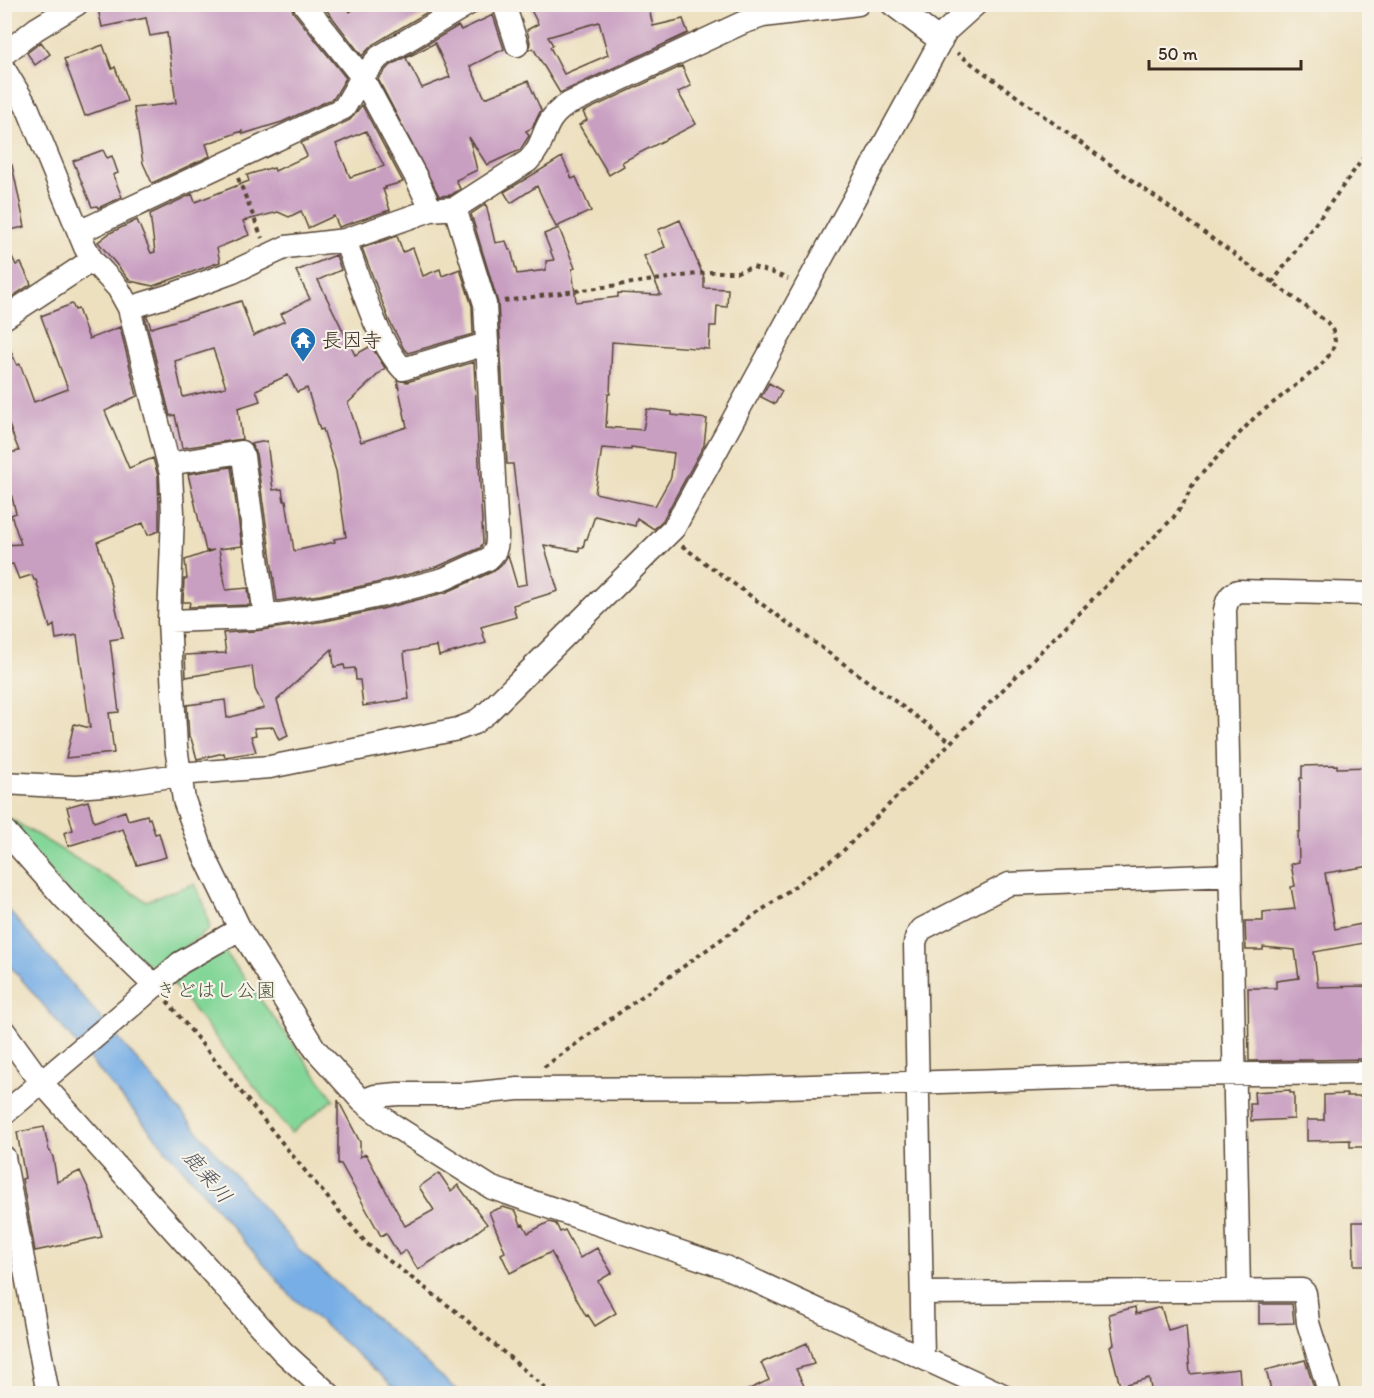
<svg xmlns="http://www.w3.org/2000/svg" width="1374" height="1398" font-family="Itim,'Klee One',sans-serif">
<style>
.green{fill:#83d698;stroke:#5f805b;stroke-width:1.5}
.water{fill:#77aee5;stroke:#596c82;stroke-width:1.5}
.building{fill:#c89ec1;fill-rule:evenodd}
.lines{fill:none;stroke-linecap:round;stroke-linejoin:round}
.street-casing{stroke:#564536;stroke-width:25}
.path{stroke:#564536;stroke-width:4;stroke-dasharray:4.5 4.5;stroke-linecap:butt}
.street{stroke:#fff;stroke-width:22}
.labels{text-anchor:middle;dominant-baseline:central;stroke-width:4.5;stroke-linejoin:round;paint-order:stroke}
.poi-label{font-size:20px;fill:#3b2a1e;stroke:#f7f3e8;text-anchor:start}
.park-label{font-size:20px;fill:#4d553c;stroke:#f7f3e8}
.water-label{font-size:21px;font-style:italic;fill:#4d525a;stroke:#f7f3e8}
</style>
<rect width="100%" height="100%" fill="#f7f3e8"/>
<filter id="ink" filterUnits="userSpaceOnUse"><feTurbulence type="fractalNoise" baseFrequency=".0167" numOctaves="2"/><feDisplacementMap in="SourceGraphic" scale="12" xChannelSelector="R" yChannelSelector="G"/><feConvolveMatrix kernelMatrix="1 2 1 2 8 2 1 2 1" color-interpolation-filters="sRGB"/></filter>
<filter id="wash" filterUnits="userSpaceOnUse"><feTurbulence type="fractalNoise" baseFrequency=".008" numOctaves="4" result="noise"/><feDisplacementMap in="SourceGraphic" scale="24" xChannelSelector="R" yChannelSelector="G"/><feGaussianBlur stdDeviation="1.35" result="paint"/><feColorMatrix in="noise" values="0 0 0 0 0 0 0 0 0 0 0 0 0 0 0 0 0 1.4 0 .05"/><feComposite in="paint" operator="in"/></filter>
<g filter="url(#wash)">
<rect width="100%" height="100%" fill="#ede0bf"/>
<path class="green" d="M9 818 146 901 194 884 204 904 210 929 161 964H147L72 897 6 822Z
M223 949 334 1099 291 1133 172 982Z"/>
<path class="water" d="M4 905 302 1253 460 1393H401L290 1295 5 960Z"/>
<g id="blocks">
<path class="building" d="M97 4H291L293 12 346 78 334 98 282 122 243 134 242 131 206 144 210 156 152 183 143 163 134 108 176 103 167 33 150 36 146 18 102 27Z
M322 4H345L350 12 361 4H441L372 45 362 56Z
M528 4H648L653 26 683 19 688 33 560 93 533 48 529 50 530 42 527 30 538 24ZM599 22 608 55 564 74 550 47 553 45 548 37Z
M493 15 504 49 470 66 485 98 528 81 541 110 532 128 526 131 529 136 520 150 487 165 469 137 477 170 456 180 460 189 451 195 439 196 378 79 388 67 458 26 461 30ZM435 43 450 77 422 88 406 58Z
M41 42 50 54 35 65 27 53Z
M103 45 112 69 115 67 127 101 85 116 64 59Z
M682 66 691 86 678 92 696 124 622 162 624 166 609 175 579 125 587 120 583 112Z
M362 105 403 182 385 187 386 189H383L390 210 339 227 334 216 308 228 301 211 289 217 278 212 243 221 249 235 217 248 220 262 153 286 130 281 98 242 110 233 137 220 151 253 155 252 150 214 192 194 195 202 249 181 247 175 270 168 271 169 274 168 275 171 307 156 301 143 350 120ZM366 131 384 166 350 177 336 144Z
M103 150 107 158 112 156 118 173 113 175 122 197 98 208 97 206 92 207 73 161Z
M562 157 572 179 576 177 591 211 556 227 537 186 511 203 504 192Z
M12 165 25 227 4 231V166Z
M486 204 495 243 506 241 509 250H511L517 274 546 270V261L554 260 544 234 559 228 575 268 572 269 576 302 618 297V293L661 295 644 256 665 247 658 230 680 220 704 278V288L728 289 727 307 717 306 716 326H710L709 349 612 342 610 394H608L606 427 643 430 647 409 672 412V415L707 419 704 445 663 520 654 529 637 518 635 526 595 516 587 539H585L583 548 579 547V551L544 545 558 591 513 605 516 617 481 627 486 643 439 656 437 646 404 652 409 699 363 706 360 680H356L355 668 345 669 344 665 334 667 332 649 277 700 288 736 279 740 273 727 254 728 256 735 251 736 256 752 225 757 224 753 197 759 191 738H189L187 705 225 700 227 718 264 708 255 689 252 666 186 677 185 655 226 653 223 633 255 631 325 621 382 609 447 592 494 571 503 563 508 555 517 586 527 584 513 464H507L498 303 471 214ZM631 447 674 453 671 477 655 506 595 493 602 448 631 450Z
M397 236 403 252 413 248 423 276 440 269 442 276 460 269 472 306 473 334 408 353 404 349 389 320 362 248Z
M4 240 16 265 21 263 31 284 4 302Z
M336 255 341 270 318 280 355 355 371 346 385 368 348 403 361 442 407 427 397 380 407 382 474 362 483 543 480 548 439 566 376 583 320 595 277 601 256 454 251 444 267 441 273 490 282 489 284 501H286L294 551 335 542 334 539 346 537 336 471 323 429 320 430 307 388 297 392 288 375 256 390 260 401 238 408 242 439 182 448 175 415 170 416 145 317 147 316 151 328 241 301 253 336 285 321 281 314 310 299 296 271ZM213 349 226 387 183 397 175 361Z
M72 304 75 310 78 309 89 339 120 327 137 396 105 411 129 468 153 458 158 476 159 513V531L148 535 143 523 97 542 109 578 123 638 110 640 119 712 109 713 114 753 66 758 74 724 90 728 77 635 56 639 54 625 50 628 36 580H34L32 575 19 579 13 564 4 565V545L21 544 11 515 16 513 4 466V454L19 451 4 412V336L17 365 20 364 34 402 68 389 41 316Z
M769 383 782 391 775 404 761 397Z
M231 467 242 546 219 549 226 590 248 588 250 605 189 607 190 602H183L184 579H187L185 560 214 550 206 551 188 474Z
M1337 765V768L1370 767V866L1325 873 1335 929 1368 923 1370 942 1314 952 1318 987 1370 986V1059L1249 1061 1248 988H1276V981L1299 978 1295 950 1263 947V950H1246L1245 921H1263V912L1295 909 1291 887 1295 886 1291 864 1299 862 1298 832H1300V778H1302V766Z
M88 801 94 822 125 811 128 820 147 815 148 819 150 818 155 834 159 833 166 857 137 865 123 829 68 846 64 833 73 830 67 807Z
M1290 1090V1093H1294V1119L1251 1121 1250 1104H1255L1254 1092Z
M1347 1094V1096H1370V1147H1350V1140L1307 1141V1120H1324V1095Z
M338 1100 360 1142V1157L366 1154 405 1226 434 1210 419 1187 439 1173 451 1191 458 1185 487 1224 462 1243 461 1242 418 1270 406 1250 399 1255 386 1233 381 1236 341 1164H338Z
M44 1127 49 1151H50L53 1157 57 1182 80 1171 89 1190 102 1237 35 1251 22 1179 25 1178 17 1132Z
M503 1207 516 1211 521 1225 523 1224 528 1233 549 1222 556 1224 560 1232 565 1230 580 1258 597 1248 612 1273 598 1281 616 1313 595 1326 588 1315 586 1316 551 1252 510 1273 501 1254 505 1252 489 1212Z
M1353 1222H1370V1265H1354Z
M1259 1304H1292L1294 1323 1259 1324Z
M1135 1307 1136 1314 1161 1307 1168 1330 1186 1325 1190 1374 1239 1369 1241 1391 1224 1394H1152L1149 1378 1120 1386 1110 1346 1114 1344 1109 1314Z
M807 1343 814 1364 796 1369 804 1386 787 1394H739L769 1380 761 1363Z
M1305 1360 1316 1394H1272L1266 1370Z"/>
</g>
</g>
<g filter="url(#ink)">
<use href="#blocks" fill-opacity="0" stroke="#564536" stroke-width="1.5"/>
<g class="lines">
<g class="street-casing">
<path id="street" d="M304 4 362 77 417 179 431 210
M504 4 517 45
M892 4 941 41
M4 54 36 29 77 4
M4 69 28 109 85 247 92 260 118 288 129 308 171 474 173 513 169 621 176 747 184 800 203 853 240 929 315 1049 362 1101 390 1123 492 1188 725 1267 1001 1394
M79 232 344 108 362 77 379 57 468 4
M345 240C359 277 376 341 403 369L486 344
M129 308 171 295 233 272 286 247 345 240 431 210 455 208 528 161C549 140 539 122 568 104L742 23 763 16 858 4
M4 318 92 260
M169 464 241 452 243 456 265 616
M169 621 253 618 322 608 379 596 444 579 488 559C496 552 497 547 497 536L485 304 455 208
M4 783 75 787 117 784 192 773 270 767 458 729 474 723 488 712 674 528 946 31 976 4
M4 830 64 898 155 986
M4 1031 41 1082 283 1352 329 1394
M362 1101 375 1096 398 1094H466L518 1089 751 1088 1159 1075 1370 1073
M4 1114 141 998 180 963 240 929
M4 1157 48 1394
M1239 1290 1225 610C1227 600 1229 595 1238 591L1370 594
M923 1293 1302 1290 1305 1293 1308 1323 1330 1394
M923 1358 915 943 917 936 922 929 1009 884 1230 875"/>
</g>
<path class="path" d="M238 178 262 238
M1272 283 1370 149
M504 301 711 272H737L753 267 771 272 788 279
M682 546 951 742
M167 1001 306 1172 367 1244 458 1313 552 1394
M544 1067 841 853 1173 518 1183 504 1194 482 1255 417 1319 367 1332 352 1335 341 1333 331 1327 322 957 53"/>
<use href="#street" class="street"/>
</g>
</g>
<defs>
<g id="temple-pin" transform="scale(1.35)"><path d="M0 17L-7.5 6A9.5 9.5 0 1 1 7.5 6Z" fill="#1f6fb2" stroke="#f7f3e8"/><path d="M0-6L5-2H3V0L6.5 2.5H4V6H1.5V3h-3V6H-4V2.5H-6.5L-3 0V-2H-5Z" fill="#fff"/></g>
</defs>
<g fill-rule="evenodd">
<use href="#temple-pin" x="303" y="340"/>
</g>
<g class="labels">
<g class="poi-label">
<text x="322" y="340">長因寺</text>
</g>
<g class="park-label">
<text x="216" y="990">きどはし公園</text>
</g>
<g class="water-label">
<text transform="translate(208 1176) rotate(50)">鹿乗川</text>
</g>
</g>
<rect width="1374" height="1398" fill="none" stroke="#f7f3e8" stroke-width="24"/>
<path d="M1149 60v9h152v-9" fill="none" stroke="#3b2a1e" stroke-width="3"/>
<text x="1158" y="60" font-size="18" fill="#3b2a1e" stroke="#f7f3e8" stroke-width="4.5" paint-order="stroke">50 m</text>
</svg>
